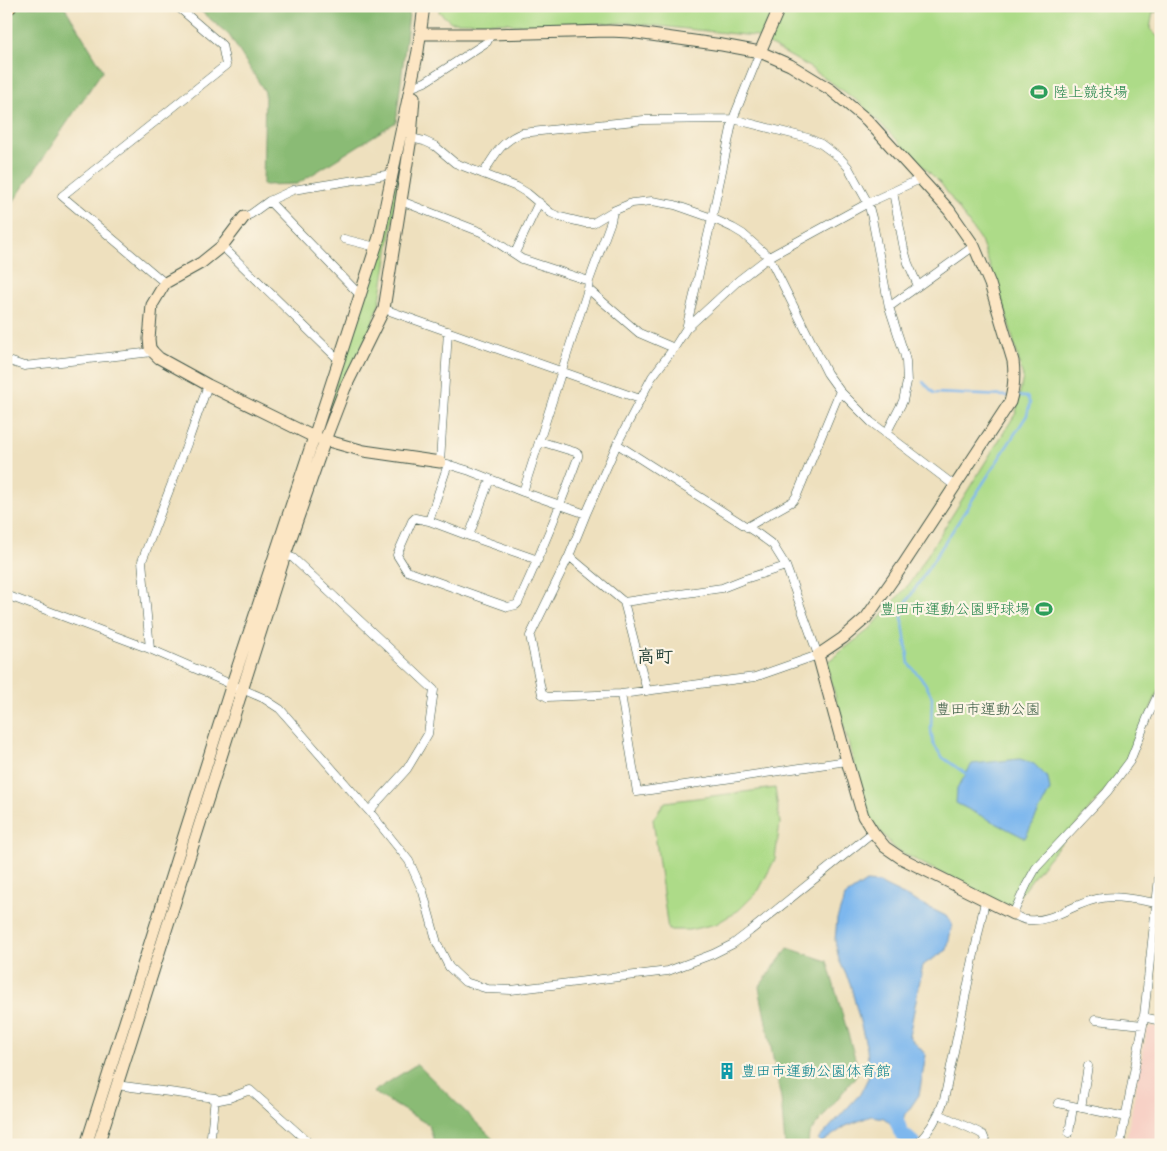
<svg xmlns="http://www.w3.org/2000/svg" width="1167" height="1151" font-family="Itim,'Klee One',sans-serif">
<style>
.built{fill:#f7d1c6}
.green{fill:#addb88;stroke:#668c5e}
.forest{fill:#8abb74;stroke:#547c54}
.water{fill:#7db7ee;stroke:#4e7a91}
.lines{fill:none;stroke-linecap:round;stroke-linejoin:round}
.stream{stroke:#7db7ee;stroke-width:2.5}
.river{stroke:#7db7ee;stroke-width:15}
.street-casing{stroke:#3e5549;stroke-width:9}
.secondary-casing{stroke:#3e5549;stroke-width:13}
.highway-casing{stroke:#3e5549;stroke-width:17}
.street{stroke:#fff;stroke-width:8}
.secondary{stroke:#fce6c4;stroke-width:11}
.highway{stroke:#f7c06c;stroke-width:15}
.labels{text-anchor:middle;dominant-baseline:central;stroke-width:4.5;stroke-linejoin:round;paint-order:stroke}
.leisure-label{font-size:15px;fill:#27864d;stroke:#fcf5e5;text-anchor:start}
.park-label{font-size:15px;fill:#3b5d45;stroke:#fcf5e5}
.culture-label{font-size:15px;fill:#0d838f;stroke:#fcf5e5;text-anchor:start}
.quarter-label{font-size:18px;font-weight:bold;fill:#1f3d34;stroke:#fcf5e5}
</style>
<rect width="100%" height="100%" fill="#fcf5e5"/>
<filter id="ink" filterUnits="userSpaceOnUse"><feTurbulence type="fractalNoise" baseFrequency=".02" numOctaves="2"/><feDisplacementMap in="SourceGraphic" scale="10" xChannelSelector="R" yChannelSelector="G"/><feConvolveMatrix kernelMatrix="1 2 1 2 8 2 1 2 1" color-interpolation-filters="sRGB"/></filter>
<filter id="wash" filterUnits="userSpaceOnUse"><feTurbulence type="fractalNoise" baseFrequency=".0096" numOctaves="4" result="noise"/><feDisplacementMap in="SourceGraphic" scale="20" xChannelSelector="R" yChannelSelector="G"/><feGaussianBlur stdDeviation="1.12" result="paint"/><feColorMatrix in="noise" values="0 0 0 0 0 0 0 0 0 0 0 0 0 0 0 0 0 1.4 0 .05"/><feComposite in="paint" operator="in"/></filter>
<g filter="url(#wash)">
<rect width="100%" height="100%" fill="#eee0be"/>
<path class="built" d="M1151 1026 1161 1028V1145H1125L1147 1030Z"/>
<path class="green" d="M440 6H1161V12H1153L1150 29 1161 40V685L1125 766 1042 866 1009 909 895 849 869 817 826 663 870 629 910 583 1016 413 1023 377 1005 309 981 241 942 185 859 102 809 67 755 36 629 23 514 25 508 23 451 22 439 12Z
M410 102 404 152 380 301 371 328 325 421 323 420 369 281Z
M775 788 780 823 775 859 759 890 739 910 716 924 689 930H668L653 819 665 802Z"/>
<path class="forest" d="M6 6H64L103 70 13 202 6 203Z
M195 6H410L396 122 297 184 263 185 265 92 229 35Z
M788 948 827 961 859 1072 809 1134 808 1145H785L781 1098 759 987Z
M417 1064 496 1142V1145H435L429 1125 373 1092Z"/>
<path class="water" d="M1020 759 1034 764 1048 778 1050 790 1025 838 956 803 957 789 972 764Z
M866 882 879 883 940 913 948 917 952 925 947 950 923 965 909 1036 926 1055 919 1095 902 1120 892 1125 884 1118 871 1116 846 1126 821 1143 818 1140 860 1094 869 1076 867 1049 850 983 839 960 835 940 837 919 845 896Z"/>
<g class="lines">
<path class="stream" d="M923 382 934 393 1007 396
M966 774 942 757 933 743 931 730 932 697 925 683 909 664 902 617 904 606 1027 415 1030 403 1027 397 1015 396"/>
<path class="river" d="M891 1103 901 1133 915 1145"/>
</g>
</g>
<g filter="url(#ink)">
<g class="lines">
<g class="street-casing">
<path id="street" d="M415 86 425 82 487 42 491 34
M411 138 424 141 435 146 455 163 517 187 527 193 551 213 560 217 585 223H593L613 211 632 203 652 201 675 205 712 218 733 228 743 234 769 257 827 373 840 391 871 422 955 486
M483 174C494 156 501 141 522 133L644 120 733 119 808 138 821 144 840 158 848 167 868 203 872 218 889 307 904 353 906 361 907 382 903 401 886 434
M893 192 904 249 908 263 918 286
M269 201 360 295
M401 201 481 232 522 259 528 261 589 281
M244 217 251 214 269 201 293 190 392 174
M344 239 376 247
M222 246 339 360
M515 253 539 202
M165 283 62 196 226 65 222 45 177 6
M588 289 639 333 674 348
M889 307 974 246
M384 309 640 399
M686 329 739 280 769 257 868 203 920 179
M448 331 440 462 470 471 523 492 586 514
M6 360 24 366 153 352
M617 444 758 534 773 545 786 566 818 655 755 677 621 694 547 697 542 694 530 636 569 556 586 514 617 444 652 377 674 348 686 329 712 218 733 119 760 52
M523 492 588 289 589 281 611 221 613 211
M429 521 448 464
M747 527 793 501 797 495 840 391
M469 536 490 479
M285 555 293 558 434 690 428 734 407 769 369 811
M569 556 624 602 647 691
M538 560 469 536 429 521 415 518 412 521 397 555 407 571 508 607 516 605 518 603C540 555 560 507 578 457V454L575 452 539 441
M6 595 150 649 263 698 280 709 369 811 409 861 423 892 437 943 449 967 465 982 488 989 511 990 668 971 713 954 733 944 750 931 873 832
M624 602 722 588 745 579 786 566
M150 649 142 561 190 436 208 385
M1161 688 1148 716 1130 761 1107 792 1036 868 1027 884 1013 914C1018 917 1022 920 1028 920 1054 923 1076 901 1102 898 1118 895 1144 901 1161 904
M621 694 637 792 847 761
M1143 1017 1161 1021
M1095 1020 1143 1025
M116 1085 215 1098 210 1145
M214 1101 229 1098 250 1090 307 1141 303 1145
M1058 1103 1126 1117
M1081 1108 1088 1066
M939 1114 978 1132 983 1135 987 1145
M1069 1133 1073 1107
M916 1145C929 1132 938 1118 944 1100L985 901
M1120 1145 1143 1025 1161 859"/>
</g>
<g class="secondary-casing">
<path id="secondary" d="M420 34H491L609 31 630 32 722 45 760 52 790 65 831 90 867 120 949 210 974 246 990 284 1013 361C1015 376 1014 388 1010 402L903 565 866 618 843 638 818 655 847 761 863 816 873 832 885 847 901 858 1013 914
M760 52 780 6
M244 217 222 246 201 263 165 283 152 305 149 339 150 348 153 352 159 358 208 385 314 437 364 451 440 462
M86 1145 232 684 314 437 379 237 418 51 424 6
M98 1145 285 555 325 440 345 388 384 309 411 138 414 97"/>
</g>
<g class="highway-casing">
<path id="highway" d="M6 8 9 6"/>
</g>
<use href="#street" class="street"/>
<use href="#secondary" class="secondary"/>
<use href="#highway" class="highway"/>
</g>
</g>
<defs>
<g id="stadium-bare" transform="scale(1.35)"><path d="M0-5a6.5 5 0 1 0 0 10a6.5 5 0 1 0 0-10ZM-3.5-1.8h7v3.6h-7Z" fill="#2e9e5b" stroke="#fcf5e5" stroke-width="2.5" paint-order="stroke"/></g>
<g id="building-bare" transform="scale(1.35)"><path d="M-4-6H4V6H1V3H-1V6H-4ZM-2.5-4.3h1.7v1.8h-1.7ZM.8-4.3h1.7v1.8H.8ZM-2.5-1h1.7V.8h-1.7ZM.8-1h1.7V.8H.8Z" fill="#0f9aa8" stroke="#fcf5e5" stroke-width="2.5" paint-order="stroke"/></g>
</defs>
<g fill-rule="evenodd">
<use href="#stadium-bare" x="1039" y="92"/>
<use href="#stadium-bare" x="1044" y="609"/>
<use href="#building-bare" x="727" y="1071"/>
</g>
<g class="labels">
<g class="leisure-label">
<text x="1053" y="92">陸上競技場</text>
<text x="1030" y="609" text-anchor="end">豊田市運動公園野球場</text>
</g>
<g class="park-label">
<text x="988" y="709">豊田市運動公園</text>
</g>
<g class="culture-label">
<text x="741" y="1071">豊田市運動公園体育館</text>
</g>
<g class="quarter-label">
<text x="655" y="656">高町</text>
</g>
</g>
<rect width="1167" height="1151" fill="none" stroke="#fcf5e5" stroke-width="25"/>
</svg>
